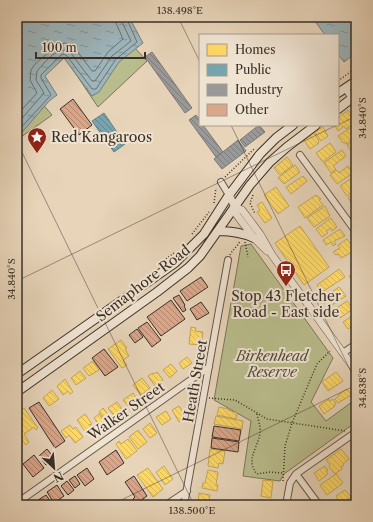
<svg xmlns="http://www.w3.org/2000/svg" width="373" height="522" font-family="'Libre Caslon Text',serif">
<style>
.green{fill:#b9bc8c;stroke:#7a7659}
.water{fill:url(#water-ripples);stroke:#757f7f}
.homes{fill:url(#homes-back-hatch);stroke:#c4a653}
.public{fill:url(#public-back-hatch);stroke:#648286}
.industry{fill:url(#industry-back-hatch);stroke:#7c7976}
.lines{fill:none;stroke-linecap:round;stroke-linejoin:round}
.shore{stroke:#6c7270;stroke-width:1}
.building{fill:url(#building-back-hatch);stroke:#3a2f26}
.minor-casing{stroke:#65584b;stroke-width:8}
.tertiary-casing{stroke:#65584b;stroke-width:8}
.secondary-casing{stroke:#3a2f26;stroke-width:10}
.path{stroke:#3a2f26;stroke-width:1.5;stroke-dasharray:1 2;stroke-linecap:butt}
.minor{stroke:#efe3d2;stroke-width:6}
.tertiary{stroke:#efe3d2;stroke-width:7}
.secondary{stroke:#efe3d2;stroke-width:8}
.ticks{fill:none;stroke:#3a2f26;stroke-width:1;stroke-opacity:0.45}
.labels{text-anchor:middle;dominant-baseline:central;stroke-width:4;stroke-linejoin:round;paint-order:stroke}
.poi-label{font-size:14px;fill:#3a2f26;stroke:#efe3d2;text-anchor:start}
.street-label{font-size:14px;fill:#3a2f26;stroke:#efe3d2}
.park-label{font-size:14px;font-style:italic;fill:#534b3a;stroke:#efe3d2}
.neatline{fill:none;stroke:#3a2f26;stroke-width:1.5}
.ticks-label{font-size:10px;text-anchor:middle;fill:#3a2f26}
</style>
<defs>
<pattern id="water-ripples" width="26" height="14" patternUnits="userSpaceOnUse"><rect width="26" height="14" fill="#9db5bb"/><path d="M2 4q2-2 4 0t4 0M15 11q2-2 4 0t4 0" fill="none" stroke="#819498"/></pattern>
<pattern id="homes-back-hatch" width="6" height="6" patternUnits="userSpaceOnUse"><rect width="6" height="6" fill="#ffd966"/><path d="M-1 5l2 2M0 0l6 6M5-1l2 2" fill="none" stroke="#dbbb58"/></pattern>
<pattern id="public-back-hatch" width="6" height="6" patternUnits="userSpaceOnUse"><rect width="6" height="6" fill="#76a5af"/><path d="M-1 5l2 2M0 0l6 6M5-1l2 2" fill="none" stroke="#62878e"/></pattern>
<pattern id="industry-back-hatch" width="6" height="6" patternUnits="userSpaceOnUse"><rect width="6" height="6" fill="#999"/><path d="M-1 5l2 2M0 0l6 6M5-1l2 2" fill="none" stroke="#7e7d7d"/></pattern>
<pattern id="building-back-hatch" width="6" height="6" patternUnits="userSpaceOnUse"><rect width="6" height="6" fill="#dba68a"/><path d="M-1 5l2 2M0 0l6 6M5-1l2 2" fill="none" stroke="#b38871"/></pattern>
</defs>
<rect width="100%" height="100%" fill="#e7d4b9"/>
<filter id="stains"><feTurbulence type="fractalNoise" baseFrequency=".005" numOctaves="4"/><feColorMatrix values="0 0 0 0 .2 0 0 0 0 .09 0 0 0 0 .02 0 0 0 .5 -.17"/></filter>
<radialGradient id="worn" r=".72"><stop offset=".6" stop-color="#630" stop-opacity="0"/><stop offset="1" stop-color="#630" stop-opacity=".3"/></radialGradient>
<path class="green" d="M17 17 107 18 147 61 98 107 63 55 28 87 52 115 17 140Z
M251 244 333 358 311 402 326 421 356 399V422L284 474 280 481 243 476 251 421 214 400 241 246Z"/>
<path class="water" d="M17 17H129L143 43 119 62 99 92 92 96 64 58 45 76 57 95 49 101 17 138Z
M312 17H356V53L344 62 338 54V35H325Z"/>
<path class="homes" d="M348 110 351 114 350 115 354 120 353 121 354 123 346 129 344 126 338 131 335 126 334 127 332 125H338V118Z
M356 124V137L346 144 344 142 343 143 338 136Z
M323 127 328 136 321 141 315 132Z
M314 133 319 141 318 142 319 143 310 149 304 140Z
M356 140V153L355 154 353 150 351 151 347 145Z
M330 143 336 152 323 162 316 153Z
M342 150 346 156 333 166 336 169 331 173 324 163Z
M287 157 293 165 280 175 274 168Z
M295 165 300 172 284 184 278 178Z
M348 166 353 173 337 184 330 175 337 170 339 173Z
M356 175V187L354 188 353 187 350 189 352 192 347 196 340 186Z
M303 176 307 181 291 194 286 187Z
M276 187 289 206 278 214 264 195Z
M356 193V205L354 207 348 198Z
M316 195 321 199 319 200 323 205 305 218 298 207Z
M262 202 272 218 265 223 257 212 260 210 257 205Z
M325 206 330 216 314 227 307 218Z
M331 218 337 227 332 231 331 228 326 231 328 233 322 237 316 229Z
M300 226 329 267 304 285 275 243Z
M340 229 345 236 334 241 336 244 333 246 331 242 326 245 323 240Z
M347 239 352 246 351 247 354 251 341 258 339 254 336 255 333 252 340 248 338 245Z
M339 269 345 277 322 292 317 285Z
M356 272V282L354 283 349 276Z
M339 287 346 296 332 305 326 296Z
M347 301 353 309 340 318 334 310Z
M355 314 356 324 348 329 343 322Z
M191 327 196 328 195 331 203 332 201 345 189 344Z
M121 340 127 348 125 349 129 356 123 360 127 365 122 368 108 349Z
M187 357 192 363 183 369 179 363Z
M93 361 99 370 89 376 83 368Z
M171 364 177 371 170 378 163 370Z
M80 371 86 378 76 385 71 378Z
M157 372 163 380 155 386 148 376 153 373 154 374Z
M336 372 343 381 328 391 322 382Z
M142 378 150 388 141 395 133 385Z
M65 379 73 392 70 394 68 391 63 395 57 386Z
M347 389 351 395 338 403 335 399 339 396 338 395Z
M52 390 59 399 49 406 43 398Z
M133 393 136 398 128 406 123 400Z
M329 399 330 401 333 399 336 404 334 405 335 406 324 414 319 406Z
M117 402 123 410 115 417 108 408Z
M179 406 186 417 179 422 172 410Z
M219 407 228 409V410L237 413 236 419 217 415Z
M24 408 38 428 36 430 34 427 24 434 29 442 26 445 17 433V428L19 427 17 424V410L19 412Z
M103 408 112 420 101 428 94 418 99 414 102 418 103 417 99 412Z
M166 411 171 419 162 425 156 417Z
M85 414 92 424 89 425 93 430 87 434 77 420Z
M216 416 243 421 242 429 214 424Z
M150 423 157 433 150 438 143 429Z
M70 425 73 429 76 427 83 437 75 443 69 435 66 438 61 431Z
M138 430 147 442 138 449 129 437Z
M128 439 137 451 126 459 116 444 119 441 121 444Z
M210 449 225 451 223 464 219 463 218 468 208 466Z
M341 449 349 459 343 464 344 465 341 467 342 469 335 474 329 467 330 465 326 460Z
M164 466 173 479 165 485 156 472Z
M325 466 328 470 326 471 328 474 319 481 314 473Z
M148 468 163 489 153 497 137 475Z
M208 470 218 472 216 485H218L217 491 202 488 203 483H205Z
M336 474 343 483 327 495 320 485Z
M263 480 273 481 271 498 261 496Z
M345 490 351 497 340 505H337L334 501 338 498 336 496Z
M199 493 210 495 209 500H203V503L198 502Z
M126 499 130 505H118Z
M257 501 272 504V505H256Z"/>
<path class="public" d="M104 113 125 144 114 152 92 121Z"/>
<path class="industry" d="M152 52 192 108 185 113 145 57Z
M196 115 200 120V125H203L223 152 216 157 189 120Z
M259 125 265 132 245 147 240 140Z
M238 140 246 151 222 169 214 159Z"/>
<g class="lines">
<path class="shore" d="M17 115 37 93 30 80 31 70 35 64 57 45 65 43 74 47 92 71H95L108 52 123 39 116 23 115 17
M17 124 44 93 36 80 37 71C45 62 58 45 70 52L92 81H95L112 56 131 41 122 22 121 17
M17 132 51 95 41 78V75L61 55 64 54 67 56 92 89H96L116 59 137 42 126 17"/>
</g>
<path class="building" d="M73 99 92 125 79 135 60 109Z
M201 277 208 287 187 301 180 291Z
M179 295 185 305 184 306 186 310 183 312 173 298Z
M171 300 185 319 161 336 147 317Z
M201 302 209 313 197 320 190 309Z
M147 322 161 340 152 347 138 328Z
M137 329 143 337 135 343 129 335Z
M104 349 118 367 105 376 92 358Z
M39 402 65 441 55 448 29 408Z
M214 426 241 430 239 441 212 437Z
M212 438 239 442 238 452 211 448Z
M47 449 55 459 46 465 39 456Z
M116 450 124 463 107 475 99 462Z
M34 455 44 468 33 477 23 464Z
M87 468 94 479 85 486 77 475Z
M75 476 80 484 75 488 69 480Z
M134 476 147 496 136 504 133 499 135 497 125 482Z
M67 481 74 490 68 495 61 486Z
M57 485 64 496 54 503 47 492Z
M46 495 53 505H37L35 502Z"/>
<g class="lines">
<g class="minor-casing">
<path id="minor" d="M345 88 356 104
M300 155 356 232
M221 182 229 195
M343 353 356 344
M296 474 319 505
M17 503 209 367
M166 505 187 491
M184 505 228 260
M286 505 290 483 296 474 356 432"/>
</g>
<g class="tertiary-casing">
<path id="tertiary" d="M229 195 235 207 236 214 254 238 267 251
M235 207 242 210 260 234 272 255 356 371"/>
</g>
<g class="secondary-casing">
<path id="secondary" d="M338 93 356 81
M338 109 356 95
M219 231C231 231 243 233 254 238
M17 374 175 263 204 234 229 195 260 154 276 138 293 125
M17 392 157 292 188 268 200 256 250 185 270 162 287 147 316 125"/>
</g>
<path class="path" d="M338 81 356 68
M225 177 254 149
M253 195 250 203 255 214
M214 203 216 188
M192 234 209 212
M245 242 248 257
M230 255C233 249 238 246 240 241
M166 259 174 253
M209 398 235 400 267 419 345 431
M257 414C258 420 261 427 260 433 258 448 245 460 257 474L270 472 283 473
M283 481 285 446 292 423 317 364 330 351"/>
<use href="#minor" class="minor"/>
<use href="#tertiary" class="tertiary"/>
<use href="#secondary" class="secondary"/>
</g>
<path class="ticks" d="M178 17 200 62M231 125 356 382M338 125 356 116M17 142 194 505M17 281 337 125M111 505 356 385"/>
<defs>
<g id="sight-pin" transform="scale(1)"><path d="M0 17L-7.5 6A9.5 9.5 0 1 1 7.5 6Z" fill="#8f2418" stroke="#efe3d2"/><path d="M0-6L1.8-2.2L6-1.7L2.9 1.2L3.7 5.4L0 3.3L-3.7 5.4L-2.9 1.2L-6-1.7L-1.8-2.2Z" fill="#fff"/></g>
<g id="bus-pin" transform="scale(1)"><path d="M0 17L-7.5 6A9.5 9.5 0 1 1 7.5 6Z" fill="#8f2418" stroke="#efe3d2"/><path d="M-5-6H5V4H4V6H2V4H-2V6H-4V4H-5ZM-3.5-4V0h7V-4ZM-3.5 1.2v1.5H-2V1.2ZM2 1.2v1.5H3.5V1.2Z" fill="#fff"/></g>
</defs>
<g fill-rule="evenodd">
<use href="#sight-pin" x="37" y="137"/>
<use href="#bus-pin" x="286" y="270"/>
</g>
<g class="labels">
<g class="poi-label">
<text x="51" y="137">Red Kangaroos</text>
<text x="286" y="296" text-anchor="middle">Stop 43 Fletcher<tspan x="286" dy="16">Road - East side</tspan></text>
</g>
<g class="street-label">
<text transform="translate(143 283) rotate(-38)">Semaphore Road</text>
<text transform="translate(195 381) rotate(-80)">Heath Street</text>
<text transform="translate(126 411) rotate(-35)">Walker Street</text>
</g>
<g class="park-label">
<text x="272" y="356">Birkenhead<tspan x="272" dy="16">Reserve</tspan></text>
</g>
</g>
<rect width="373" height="522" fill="none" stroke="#e7d4b9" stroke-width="44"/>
<rect x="199" y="34" width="140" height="92" fill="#efe3d2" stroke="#a79b8d"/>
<rect x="207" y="44" width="20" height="12" fill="#ffd966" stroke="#a79b8d"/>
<text x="235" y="54" font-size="12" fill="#3a2f26">Homes</text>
<rect x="207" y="64" width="20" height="12" fill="#76a5af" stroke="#a79b8d"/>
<text x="235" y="74" font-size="12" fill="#3a2f26">Public</text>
<rect x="207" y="84" width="20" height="12" fill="#999999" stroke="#a79b8d"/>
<text x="235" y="94" font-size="12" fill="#3a2f26">Industry</text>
<rect x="207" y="104" width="20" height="12" fill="#dba68a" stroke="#a79b8d"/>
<text x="235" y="114" font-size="12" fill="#3a2f26">Other</text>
<g transform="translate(54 468) rotate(154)" stroke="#efe3d2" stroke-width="3" paint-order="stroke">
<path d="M0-3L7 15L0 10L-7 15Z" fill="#3a2f26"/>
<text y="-6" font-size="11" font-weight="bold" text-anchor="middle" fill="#3a2f26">N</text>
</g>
<path d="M36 52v6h109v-6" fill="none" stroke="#3a2f26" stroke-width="2"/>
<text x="42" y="52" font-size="12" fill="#3a2f26" stroke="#efe3d2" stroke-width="3" paint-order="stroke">100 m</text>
<rect x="22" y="22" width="329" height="478" class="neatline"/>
<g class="ticks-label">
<text x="180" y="14">138.498°E</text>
<text transform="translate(362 118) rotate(-90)" y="4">34.840°S</text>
<text transform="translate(11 279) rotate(-90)" y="4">34.840°S</text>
<text transform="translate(362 388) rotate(-90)" y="4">34.838°S</text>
<text x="192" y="514">138.500°E</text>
</g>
<rect width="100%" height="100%" filter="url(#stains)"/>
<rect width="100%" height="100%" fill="url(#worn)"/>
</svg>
